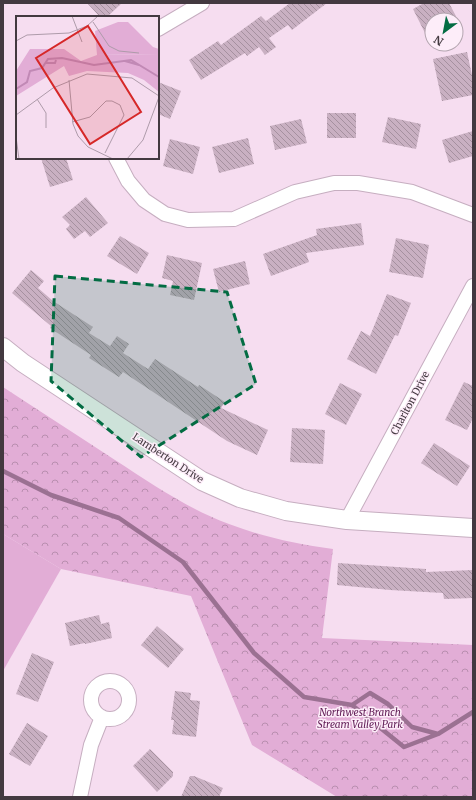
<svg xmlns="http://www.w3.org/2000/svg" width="476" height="800" font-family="Merriweather,serif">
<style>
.park{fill:url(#park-crowns)}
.pitch{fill:#e2add6}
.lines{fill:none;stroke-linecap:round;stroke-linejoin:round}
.stream{stroke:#9b7192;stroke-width:4.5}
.building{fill:url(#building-back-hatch)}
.minor-casing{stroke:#c6aec0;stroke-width:16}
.tertiary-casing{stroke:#c6aec0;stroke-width:20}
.minor{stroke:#fff;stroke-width:14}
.tertiary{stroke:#fff;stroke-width:18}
.marked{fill:#036c43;fill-opacity:0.2;stroke:#036c43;stroke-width:3;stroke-dasharray:8 5;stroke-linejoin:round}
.labels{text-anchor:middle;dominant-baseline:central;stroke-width:3;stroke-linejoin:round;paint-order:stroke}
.street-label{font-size:10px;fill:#433940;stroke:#fdedf9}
.park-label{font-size:10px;font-style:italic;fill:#642059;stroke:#fdedf9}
.inset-river{fill:none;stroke:#c189b5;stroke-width:2}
.inset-road{fill:none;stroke:#ae9baa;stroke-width:1}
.view{fill:#d62828;fill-opacity:0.15;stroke:#d62828;stroke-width:2}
.inset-edge{fill:none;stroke:#433940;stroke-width:2}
</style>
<defs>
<pattern id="park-crowns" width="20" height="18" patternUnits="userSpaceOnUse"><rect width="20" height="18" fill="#e2add6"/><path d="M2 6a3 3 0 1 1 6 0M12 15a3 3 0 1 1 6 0" fill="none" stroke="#b98eaf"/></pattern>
<pattern id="building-back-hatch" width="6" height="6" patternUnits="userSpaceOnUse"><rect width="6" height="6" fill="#c9b0c2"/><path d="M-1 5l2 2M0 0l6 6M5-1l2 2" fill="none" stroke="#a5909f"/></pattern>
</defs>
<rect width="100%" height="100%" fill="#f6ddf0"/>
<path class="park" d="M3 387C40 411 78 436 115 460 152 484 188 509 229 524 263 537 297 544 333 549L322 638 473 645V797H337L252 745 191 596 61 569 3 534Z"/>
<path class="pitch" d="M3 534 61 569 3 671Z"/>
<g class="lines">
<path class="stream" d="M3 471 51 495 119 518 183 562 254 653 304 697 352 705 404 747 438 734 473 712
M352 705 370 693 388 704 412 727 438 734"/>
</g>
<path class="building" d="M87 3H122L107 17H100Z
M290 3H327L292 30 288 25 269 38 276 47 265 55 259 47 247 56 245 53 201 80 189 60 218 41 221 45 261 16 266 21Z
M424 3H449L458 20H432V47L413 9Z
M467 52 473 80V95L442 101 433 59Z
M158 82 181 91 170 119 158 114Z
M327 113H356V138H327Z
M388 117 421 124 416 149 382 142Z
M301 119 307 143 275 150 270 126Z
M473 131V156L449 163 442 140Z
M248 138 254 164 219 173 212 147Z
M170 139 200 147 193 174 163 166Z
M41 158H66L73 180 50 187Z
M86 197 108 223 90 237 85 231 74 239 66 229 70 225 62 217Z
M361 223 364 245 306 253 309 262 271 276 263 254 317 235 316 229Z
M120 236 149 253 137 274 107 256Z
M396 238 429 245 423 278 389 272Z
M167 255 202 263 194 300 170 295 173 281 162 278Z
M245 261 250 284 219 292 213 269Z
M31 270 44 281 38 288 53 301 93 327 89 333 110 346 117 336 129 344 123 353 148 369 155 359 198 387 199 385 225 402 221 408 268 430 257 455 227 441 123 372 119 377 89 358 91 355 50 328 51 326 12 293Z
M387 294 411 303 398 336 395 335 376 374 347 359 361 331 370 336Z
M464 382 473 386V418L467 430 445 420Z
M340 383 362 394 346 425 325 414Z
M292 428 325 430 323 464 290 462Z
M434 443 470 466 457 486 421 463Z
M338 563 426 569V572L473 570V598L444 599 443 593 390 590 337 585Z
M99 615 101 624 109 622 112 638 85 644V643L70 646 65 623Z
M157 626 184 649 168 668 141 645Z
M32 653 54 662 38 702 16 694Z
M175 691 191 693 190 700 200 701 196 737 172 734 174 720H171Z
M27 723 48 736 30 766 9 754Z
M150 749 173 772V776L157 792 133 766Z
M190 776H194L223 788 219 797H181Z"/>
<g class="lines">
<g class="minor-casing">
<path id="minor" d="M158 29 202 3
M116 158 128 181 144 200 165 214 188 220 234 219 295 192 334 183H358L412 192 473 215
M347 520 473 286
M91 700a19 19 0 1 1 38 0a19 19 0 1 1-38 0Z
M80 797 91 745 102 717"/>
</g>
<g class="tertiary-casing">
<path id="tertiary" d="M3 347 23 363 202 481 240 498 286 511 347 520 473 528"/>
</g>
<use href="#minor" class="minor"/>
<use href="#tertiary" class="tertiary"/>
</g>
<path class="marked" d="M55 276 227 292 256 384 141 457 51 381Z"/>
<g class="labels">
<g class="street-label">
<text transform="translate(410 403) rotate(-62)">Charlton Drive</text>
<text transform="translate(168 458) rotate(33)">Lamberton Drive</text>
</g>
<g class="park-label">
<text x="360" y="712">Northwest Branch<tspan x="360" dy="12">Stream Valley Park</tspan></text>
</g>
</g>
<g transform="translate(16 16)">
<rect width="143" height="143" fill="#f6ddf0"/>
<path d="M14 33H48L65 45 81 39 143 38V76L128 64 112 57 71 55 53 60 48 50 0 80V55Z" fill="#e2add6"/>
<path d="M102 6H112L137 31 143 33V38L81 39 79 15Z" fill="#e2add6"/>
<path class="inset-river" d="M109 45 123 49M29 47H39L40 44M0 73 11 66 14 55 26 52 32 43 46 42 78 49 115 44 143 61"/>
<path class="inset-road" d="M56 0 66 26M77 6 93 30 103 35 123 37M0 25 11 19 53 17 71 10 82 0M53 64 57 108 62 120 72 131 97 143M21 83 30 97V112M0 99 37 72 71 58 116 62 143 80M56 106 74 101 90 85H96L104 89 108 99 89 137M0 121 3 143M111 143 127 124 143 81"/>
<path class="view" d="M72 10 125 96 74 128 20 42Z"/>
<rect width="143" height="143" class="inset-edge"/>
</g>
<rect width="476" height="800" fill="none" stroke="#433940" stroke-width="8"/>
<g transform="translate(444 32) rotate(212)"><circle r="19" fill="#fdedf9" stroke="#b3a5af"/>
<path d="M0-3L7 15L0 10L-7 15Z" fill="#036c43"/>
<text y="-6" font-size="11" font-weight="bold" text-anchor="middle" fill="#433940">N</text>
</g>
</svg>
